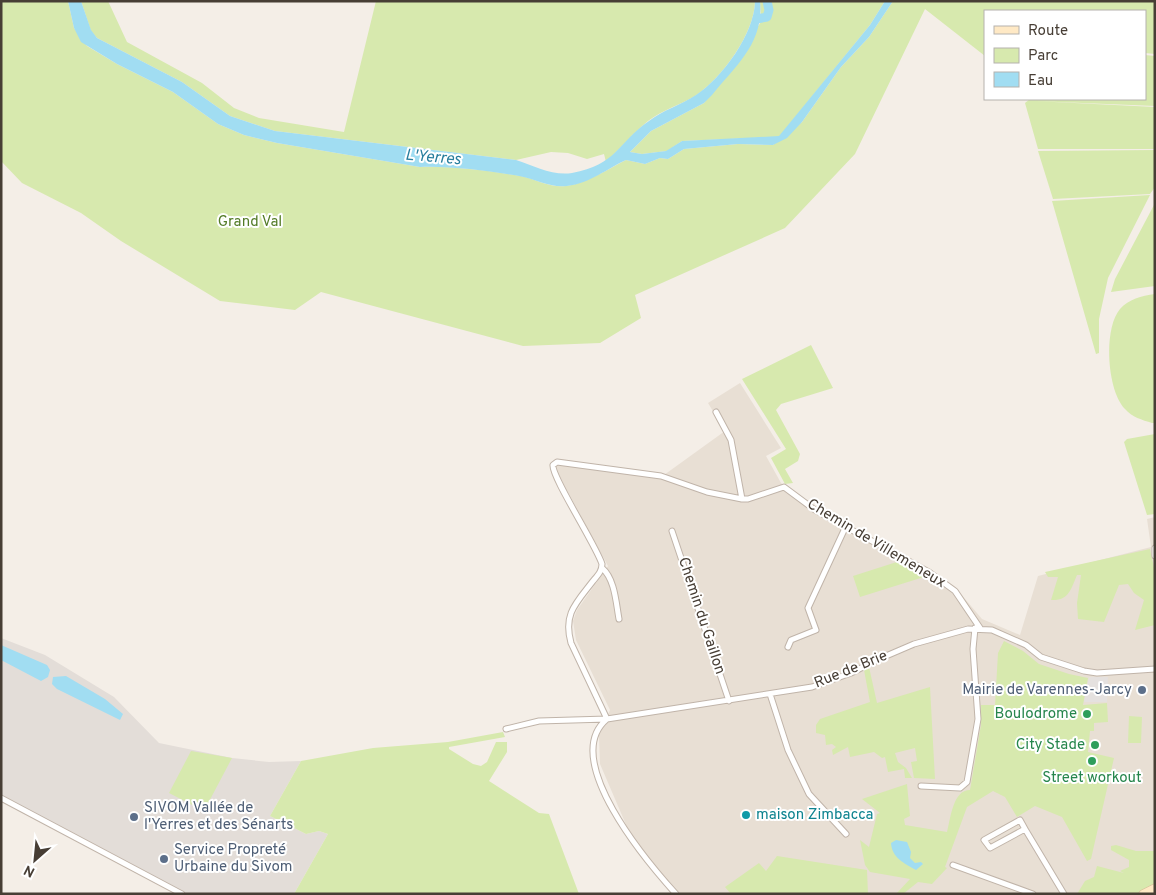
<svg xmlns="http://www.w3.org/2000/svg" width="1156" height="895" font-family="Overpass,sans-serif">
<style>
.residential{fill:#e8dfd4}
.industrial{fill:#e3ddd8}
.green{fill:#d7e9ae}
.parking{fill:#e5e1df}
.water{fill:#a1ddf2}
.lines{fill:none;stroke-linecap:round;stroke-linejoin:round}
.river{stroke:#a1ddf2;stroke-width:9}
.street-casing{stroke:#c0b4a9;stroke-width:7}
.secondary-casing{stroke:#d5bb95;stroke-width:9}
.street{stroke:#fff;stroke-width:5}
.secondary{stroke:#ffe9c5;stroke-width:8}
.service-dot{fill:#5c6f8a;stroke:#fff;stroke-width:2}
.leisure-dot{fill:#2e9e5b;stroke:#fff;stroke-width:2}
.culture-dot{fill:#0f9aa8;stroke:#fff;stroke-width:2}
.labels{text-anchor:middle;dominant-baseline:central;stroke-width:4;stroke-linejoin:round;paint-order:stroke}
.park-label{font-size:15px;fill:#537b27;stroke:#fff}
.street-label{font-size:15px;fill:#473e35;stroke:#fff}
.service-label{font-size:15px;fill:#4e5e75;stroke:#fff;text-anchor:start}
.leisure-label{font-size:15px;fill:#27864d;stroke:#fff;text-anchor:end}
.culture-label{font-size:15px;fill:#0d838f;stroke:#fff;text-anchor:start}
.water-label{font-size:16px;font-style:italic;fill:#277d9d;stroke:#fff}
</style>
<rect width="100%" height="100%" fill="#f4eee7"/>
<path class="residential" d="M740 383 781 448 766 456 781 483 813 508 898 551 954 586 982 619 1020 635 1038 576 1151 547 1147 519 1155 517V894H675L630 834 600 764 599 735 610 710 576 640 573 621 577 610 608 566 569 494 555 474V466L557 463 664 475 725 431 708 403Z"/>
<path class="industrial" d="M1 638 45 655 114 697 159 743 232 758 269 762 301 761 270 816 306 834 319 831 328 834 294 894H188L1 799Z"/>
<path class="green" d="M1 1H68L74 28 87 46 117 64 173 92 218 124 244 135 277 143 420 167C450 166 491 171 521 176 536 179 549 188 566 186 587 183 608 169 626 160L645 164 660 158 668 159 684 149 738 144 773 145 802 122 841 67 869 37 893 1H1155V54L1145 53V11H985V56L925 9 855 154 785 228 635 295 641 318 600 343 523 346 321 292 295 310 220 301 121 241 81 213 22 183 1 161Z
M81 1H108L127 42 202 83 234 108 259 118 344 132 376 1H755C755 33 721 79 695 96 680 105 662 110 648 121 633 133 620 149 606 162L604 154 587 159 568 153 551 152 516 160 275 131 230 116 182 82 97 38 91 31Z
M760 1H885L870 25 779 137 682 141 667 151 642 154 630 152 651 131 704 103 761 22Z
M1145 55 1155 56V106L1034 101 1155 107V149H1038L1025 103 1030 99H1145Z
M1155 150V187L1150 194 1053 199 1038 151Z
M1150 195 1108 278 1099 319V353L1096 354 1052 201Z
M1155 203V286L1111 292 1115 279Z
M1155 294V423H1152C1142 420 1132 417 1125 409 1107 391 1103 329 1120 309 1129 299 1141 296 1155 294Z
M811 345 833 388 781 404 776 410 800 454 798 461 785 469 793 483 785 484 771 458 786 449 742 379Z
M1155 434V514L1147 515 1124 442 1127 439Z
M1150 549 1155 572V625L1135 630 1144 600 1134 593 1128 584 1119 585 1104 622 1078 619 1077 603 1081 575H1077C1071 589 1069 601 1051 600L1058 577H1048L1045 572Z
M903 560 927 576 860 597 853 576Z
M1004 641 1023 651 1039 664 1069 674 1088 678 1083 705 1107 703 1108 722 1094 723V731H1090L1088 752 1114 758 1091 859 1087 861 1062 817 1035 806 1017 817 1005 797 993 791 967 807 945 867 947 868 932 884 918 882 903 894H896L910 879 870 872 865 865 860 840 869 847 877 814 880 813 862 799 907 784 910 816 904 819 905 825 947 832C951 817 953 790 970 790L981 725V705H995L998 653Z
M869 667 877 703 930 687 935 779 914 778 911 762 917 761 915 748 895 753 898 762 906 768 912 778H905L904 769 888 772 885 757 882 758 874 752 850 757 848 747 833 755 832 750 836 747 832 744 826 745 825 735 816 733V725L820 719 870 702 864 670Z
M1129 716 1142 717 1141 743H1128Z
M503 732 505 737 449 747V749L473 764 481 766 487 762 496 742H507V752L489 781 539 813 549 814 579 894H294L328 834 319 831 306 834 270 816 301 761 373 748 448 742Z
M191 751 232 758 204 811 169 793Z
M1116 845 1136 851H1155V883L1140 894H1077L1085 881 1094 877 1097 866 1124 873 1120 871 1129 867V860L1111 850V846Z
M777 856 867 870 868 894H731L725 887 759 863 766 871Z"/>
<path class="parking" d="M1089 677H1108L1107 702H1084Z"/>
<path class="water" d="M68 1H81L91 30 97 38 182 82 230 116 275 131 516 160C534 166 553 176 572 173 617 165 617 143 649 121 663 110 681 105 696 95 722 78 755 33 755 1H760C764 43 737 64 712 95L704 103 651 131 630 152 642 154 666 151 682 141 779 136 870 25 885 1H893L869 37 841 67 802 122 787 138 773 145 738 144 684 149 668 159 660 158 645 164 626 160C606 169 591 183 567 186 550 188 536 179 519 176 487 171 453 166 420 167L277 143 244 135 218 124 173 92 117 64 81 42 74 28Z
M1 645 47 665 50 670 48 677 41 681 1 660Z
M66 676 105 699 123 714 120 720 57 689 52 684 53 677Z
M896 840 907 842 911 852 910 858 915 863 921 862 923 864 916 870C904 863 892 858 891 843Z"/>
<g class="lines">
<path class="river" d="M757 19 767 17 769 10 767 1"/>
<g class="street-casing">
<path id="street" d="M716 412 731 440 742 499
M672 531 729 701
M1155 548V556
M602 568C615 579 616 603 619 619
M788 647 791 640 816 630 808 608 846 526
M770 694 788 750 809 794 846 834
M607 719 571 643C563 614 576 603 593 581 598 575 602 571 602 564 596 545 551 476 553 465L557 462 661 476 707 492 742 499H748L784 487 815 510 929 572 955 591 980 628
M607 719C559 759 648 863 676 894
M506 729 539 721 607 719 812 687 851 673 879 659 914 644 968 629 992 630 1026 645 1041 657 1084 671 1097 673 1155 669
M921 786 960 788 967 782 978 719 973 649 975 628
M1 798 182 894
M1025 829 990 848 984 840 1020 820 1025 829 1064 894
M953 865 1033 894"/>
</g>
<g class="secondary-casing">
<path id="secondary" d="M1143 894 1155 888"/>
</g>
<use href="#street" class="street"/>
<use href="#secondary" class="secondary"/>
</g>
<g class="service-dot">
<circle cx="1142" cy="690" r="5"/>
<circle cx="134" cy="817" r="5"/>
<circle cx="164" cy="859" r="5"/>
</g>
<g class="leisure-dot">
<circle cx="1087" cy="714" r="5"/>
<circle cx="1095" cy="745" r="5"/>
<circle cx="1092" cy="761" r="5"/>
</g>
<circle class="culture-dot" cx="746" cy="815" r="5"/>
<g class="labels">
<g class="park-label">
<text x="250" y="222">Grand Val</text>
</g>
<g class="street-label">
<text transform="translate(876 544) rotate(31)">Chemin de Villemeneux</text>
<text transform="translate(701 616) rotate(72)">Chemin du Gaillon</text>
<text transform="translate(851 670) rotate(-22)">Rue de Brie</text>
</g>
<g class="service-label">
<text x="1132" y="690" text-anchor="end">Mairie de Varennes-Jarcy</text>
<text x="144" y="808">SIVOM Vallée de<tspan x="144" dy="17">l'Yerres et des Sénarts</tspan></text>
<text x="174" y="850">Service Propreté<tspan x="174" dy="17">Urbaine du Sivom</tspan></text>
</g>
<g class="leisure-label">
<text x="1077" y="714">Boulodrome</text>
<text x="1085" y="745">City Stade</text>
<text x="1092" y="778" text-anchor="middle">Street workout</text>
</g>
<g class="culture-label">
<text x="756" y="815">maison Zimbacca</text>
</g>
<g class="water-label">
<text transform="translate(433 158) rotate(5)">L'Yerres</text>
</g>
</g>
<rect width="1156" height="895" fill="none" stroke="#473e35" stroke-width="5"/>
<rect x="984" y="10" width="162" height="90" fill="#ffffff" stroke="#b5b2ae"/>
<rect x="994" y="26" width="25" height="8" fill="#ffe9c5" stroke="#b5b2ae"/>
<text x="1028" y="35" font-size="15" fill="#473e35">Route</text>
<rect x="994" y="48" width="25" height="15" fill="#d7e9ae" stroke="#b5b2ae"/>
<text x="1028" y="60" font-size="15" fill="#473e35">Parc</text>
<rect x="994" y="72" width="25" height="15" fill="#a1ddf2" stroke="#b5b2ae"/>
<text x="1028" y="85" font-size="15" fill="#473e35">Eau</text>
<g transform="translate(35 860) rotate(207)" stroke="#ffffff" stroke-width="4" paint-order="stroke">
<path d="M0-4L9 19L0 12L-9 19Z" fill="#473e35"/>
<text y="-8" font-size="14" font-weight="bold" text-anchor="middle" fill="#473e35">N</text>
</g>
</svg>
